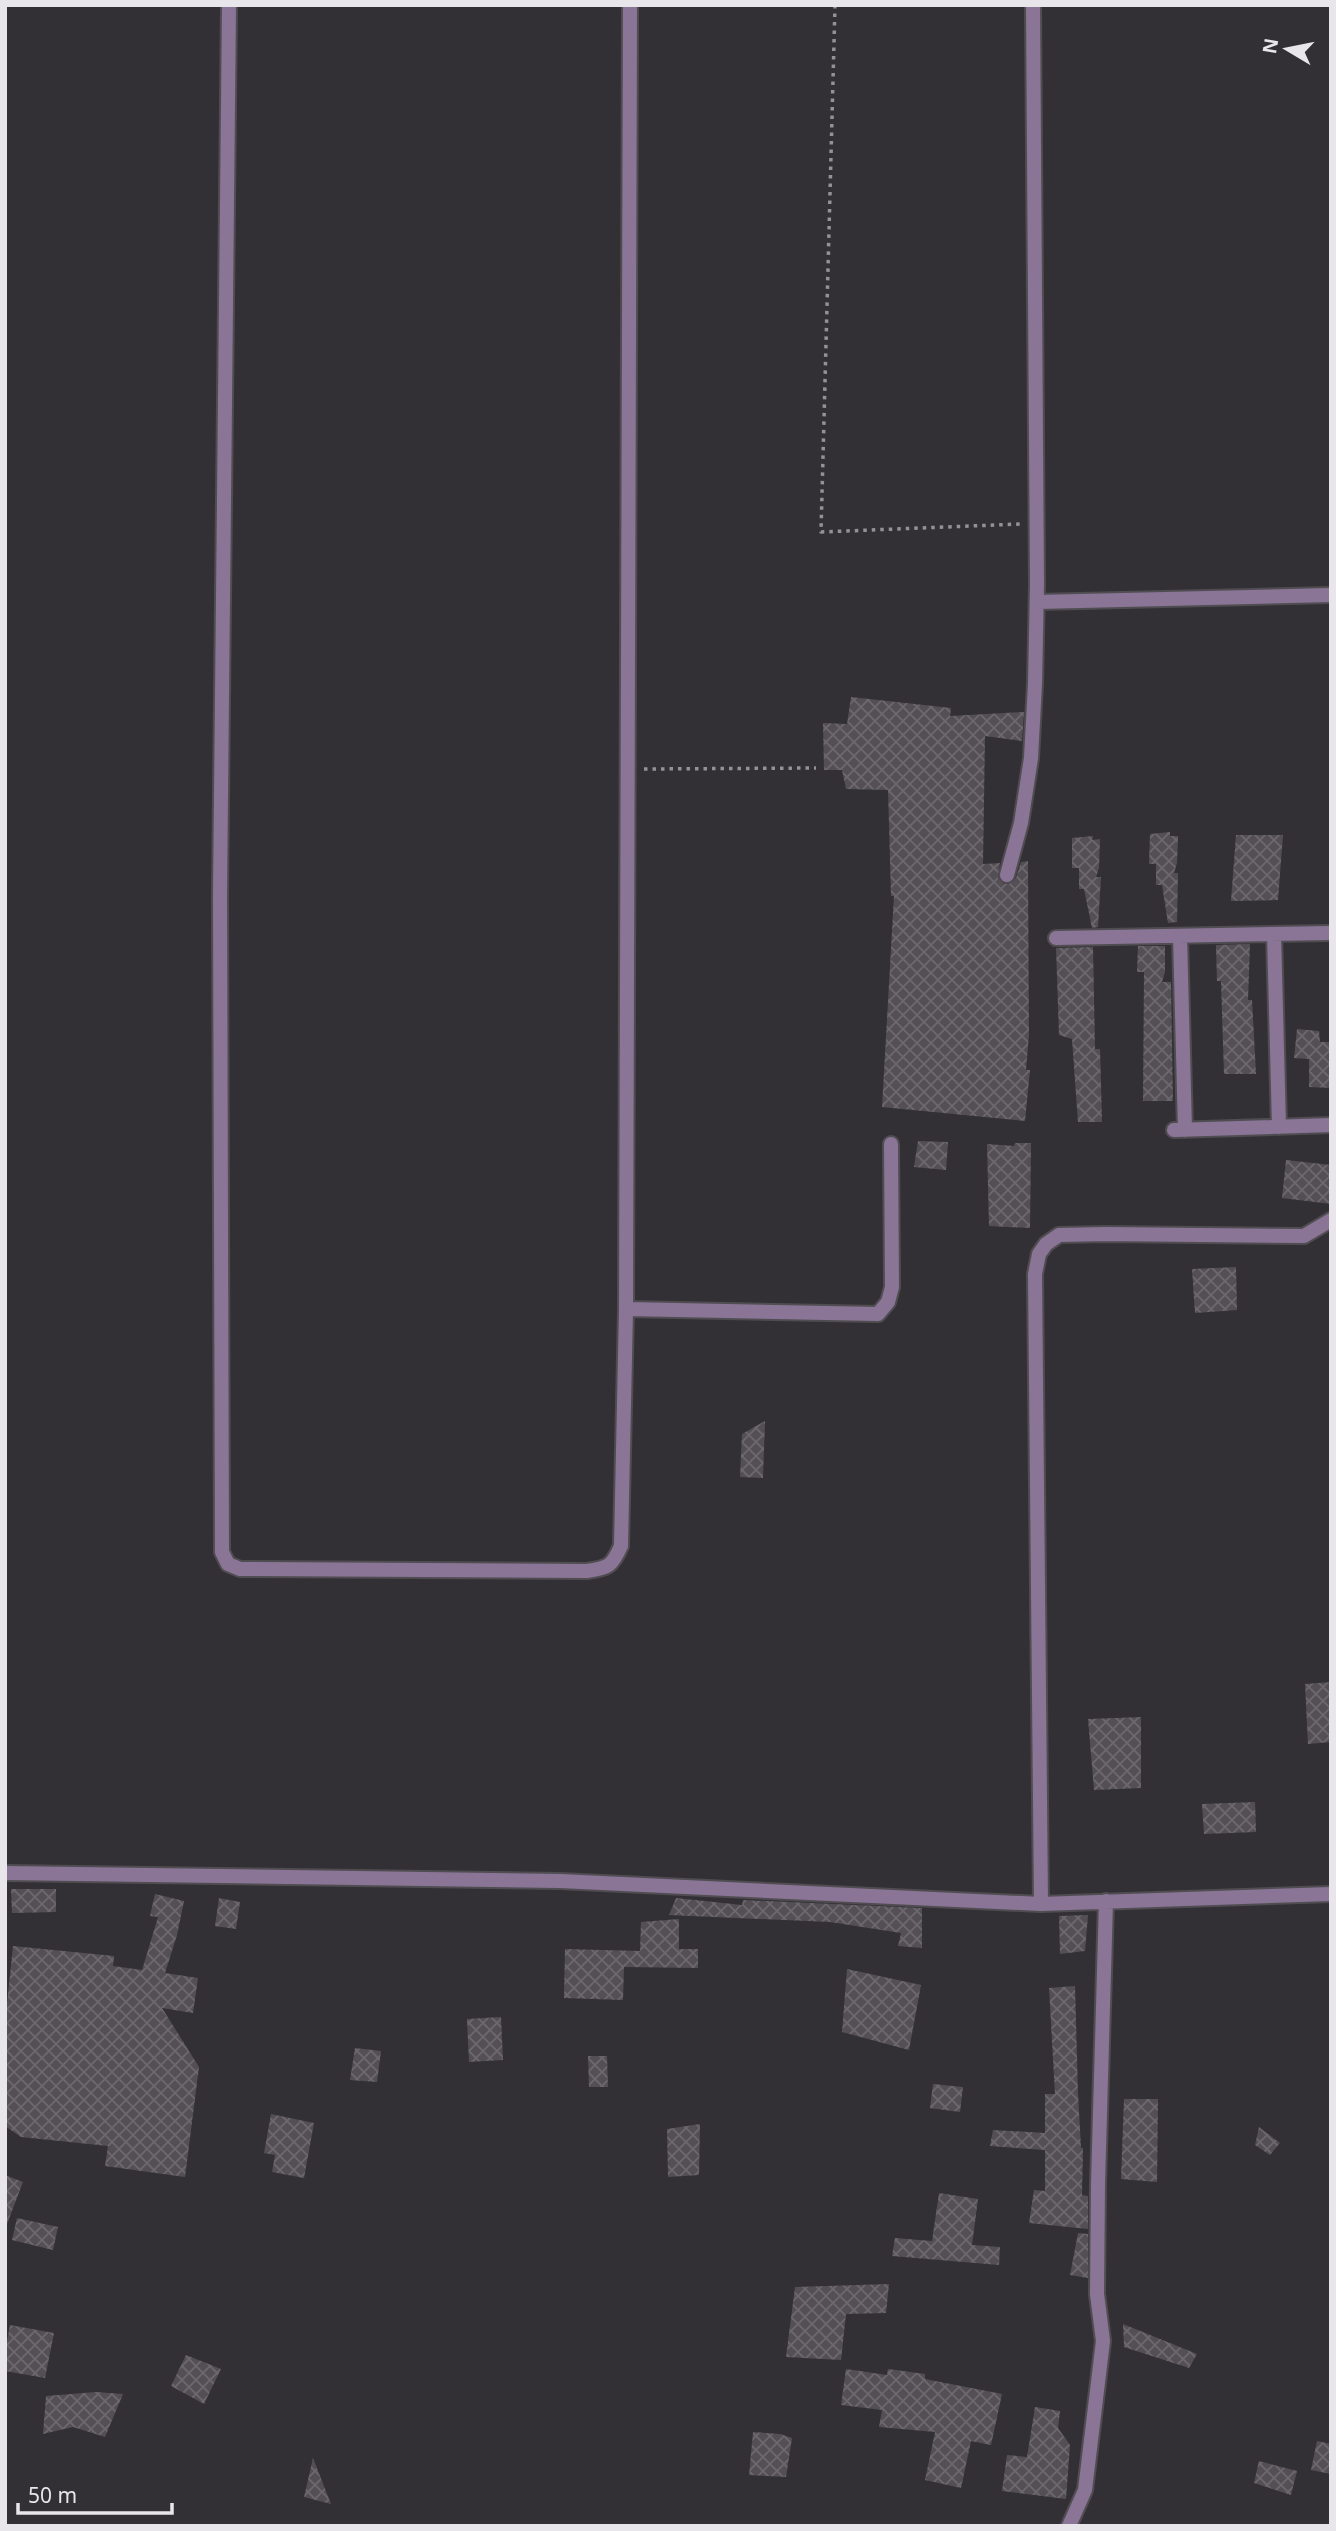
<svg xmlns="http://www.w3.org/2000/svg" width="1336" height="2531" font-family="'Noto Sans',sans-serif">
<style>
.building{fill:url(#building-cross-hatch)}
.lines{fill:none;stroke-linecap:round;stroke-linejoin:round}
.minor-casing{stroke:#504d52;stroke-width:18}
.path{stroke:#959297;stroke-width:3.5;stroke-dasharray:3.5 5;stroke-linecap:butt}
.minor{stroke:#8a7596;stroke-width:14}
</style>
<defs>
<pattern id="building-cross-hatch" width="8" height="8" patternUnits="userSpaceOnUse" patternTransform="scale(1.75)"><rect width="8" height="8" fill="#534f55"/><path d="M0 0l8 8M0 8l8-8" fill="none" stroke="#6c686e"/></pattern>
</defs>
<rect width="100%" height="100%" fill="#333035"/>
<path class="building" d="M851 697 951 708 950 716 1024 712 1022 741 985 736 983 864 1000 863 998 878 1004 884H1009L1016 878 1021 862 1028 861 1029 1035 1026 1070H1030L1025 1121 882 1107 894 896H891L888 790 846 789 842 770H824L823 723 847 724Z
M1170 832V836H1178L1177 863 1174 873H1178L1177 922 1168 923 1162 885H1156V864H1149L1150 834Z
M1236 835H1283L1278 900 1231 901Z
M1093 836 1092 840 1100 839 1099 868 1096 877H1101L1098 927 1092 928 1084 889H1079V868H1072V838Z
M1250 944 1248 1000H1252L1256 1074H1224L1221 981H1217L1216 945Z
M1138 946H1165V972L1162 982H1171L1173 1101H1143L1144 972H1137Z
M1093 947 1095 1049H1100L1102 1122H1078L1072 1039 1059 1035 1056 948Z
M1297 1029 1319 1031 1320 1042H1331V1088L1309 1087V1059L1294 1058Z
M918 1141 948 1142 946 1170 914 1167Z
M1015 1143H1031L1030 1228 989 1226 987 1144 1014 1146Z
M1286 1160 1331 1165V1204L1282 1198Z
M1236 1267 1237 1310 1195 1313 1192 1269Z
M765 1421 763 1478 740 1477 742 1434Z
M1331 1682V1742L1308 1744 1305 1684Z
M1141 1717V1788L1094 1790 1088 1719Z
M1255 1802 1256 1832 1204 1834 1202 1804Z
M11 1889H56V1912L12 1913Z
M155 1894 184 1901 177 1935 165 1973 198 1978 193 2013 162 2008 199 2067 185 2177 105 2166 108 2146 21 2137 5 2126V2023L13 1946 114 1956 113 1966 142 1970 158 1917 150 1916Z
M219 1898 240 1902 236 1929 215 1926Z
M676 1898 742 1905 743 1900 922 1908V1948L898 1946 901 1933 830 1922 669 1915Z
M1088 1915 1085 1951 1060 1954 1059 1916Z
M679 1919V1949H698V1968L624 1967 623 2000 564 1998 565 1949 640 1951 641 1922Z
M847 1969 921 1985 909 2050 842 2032Z
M1075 1986 1078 2093 1081 2148H1083L1082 2195 1088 2196V2229L1029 2223 1034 2190 1045 2191V2150L990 2146 993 2130 1045 2133V2094H1055L1049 1988Z
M501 2017 503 2060 469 2062 467 2019Z
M355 2048 381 2051 377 2082 350 2080Z
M588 2056H607L608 2087H589Z
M933 2084 963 2087 960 2112 930 2108Z
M1124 2099H1158L1157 2182 1121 2179Z
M271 2114 314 2123 304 2178 272 2172 275 2155 264 2153Z
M700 2124 699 2175 668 2177 667 2129Z
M1259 2127 1280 2143 1270 2155 1255 2145Z
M5 2175 23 2182 7 2224H5Z
M939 2193 978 2199 972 2245 1000 2247 999 2265 892 2256 895 2238 932 2241Z
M17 2218 58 2227 53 2250 12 2240Z
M1078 2233 1088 2234V2278L1070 2275Z
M889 2284 886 2313 846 2314 841 2360 786 2357 795 2287Z
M1123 2324 1197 2354 1189 2368 1124 2347Z
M10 2325 54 2333 45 2378 5 2371V2352Z
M186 2355 221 2369 204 2404 171 2386Z
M846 2369 887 2375 888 2369 925 2374V2379L1002 2394 991 2445 971 2441 961 2488 925 2480 935 2432 879 2427 882 2410 841 2405Z
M96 2392 123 2394 105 2437 73 2427 43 2434 46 2396Z
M1035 2407 1060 2411 1058 2428 1070 2445 1066 2499 1002 2491 1007 2455 1027 2457Z
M753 2432 780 2434 792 2438 786 2477 749 2475Z
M1317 2441 1331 2444V2474L1311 2470Z
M313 2458 331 2504 304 2497Z
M1259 2461 1297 2471 1291 2495 1254 2483Z"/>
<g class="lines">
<g class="minor-casing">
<path id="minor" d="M229 5 220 895 222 1552 228 1564 240 1569 587 1571C609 1568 612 1566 621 1546L626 1309 630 5
M1037 602 1331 595
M1007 875 1021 823 1031 758 1035 684 1037 584 1033 5
M1274 934 1279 1127
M1180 936 1185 1130
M1056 938 1331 933
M1174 1130 1331 1125
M626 1309 878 1314 888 1302 892 1287 891 1144
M5 1873 560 1881 1041 1904 1331 1894
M1041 1904 1035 1274 1039 1254 1046 1244 1059 1235 1105 1234 1304 1236 1331 1220
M1069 2526 1085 2490 1103 2341 1097 2294 1098 2184 1106 1901"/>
</g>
<path class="path" d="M835 5 821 532 1020 524
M644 769 816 768"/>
<use href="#minor" class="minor"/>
</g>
<rect width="1336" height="2531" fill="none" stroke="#e8e6ea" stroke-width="14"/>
<g transform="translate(1287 49) rotate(280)" stroke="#333035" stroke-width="5" paint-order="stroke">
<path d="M0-5L12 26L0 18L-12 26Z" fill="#e8e6ea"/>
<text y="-10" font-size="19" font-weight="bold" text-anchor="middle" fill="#e8e6ea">N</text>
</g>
<path d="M18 2503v10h154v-10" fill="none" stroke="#e8e6ea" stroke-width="3.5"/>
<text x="28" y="2503" font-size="21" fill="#e8e6ea" stroke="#333035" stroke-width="5" paint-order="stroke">50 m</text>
</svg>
